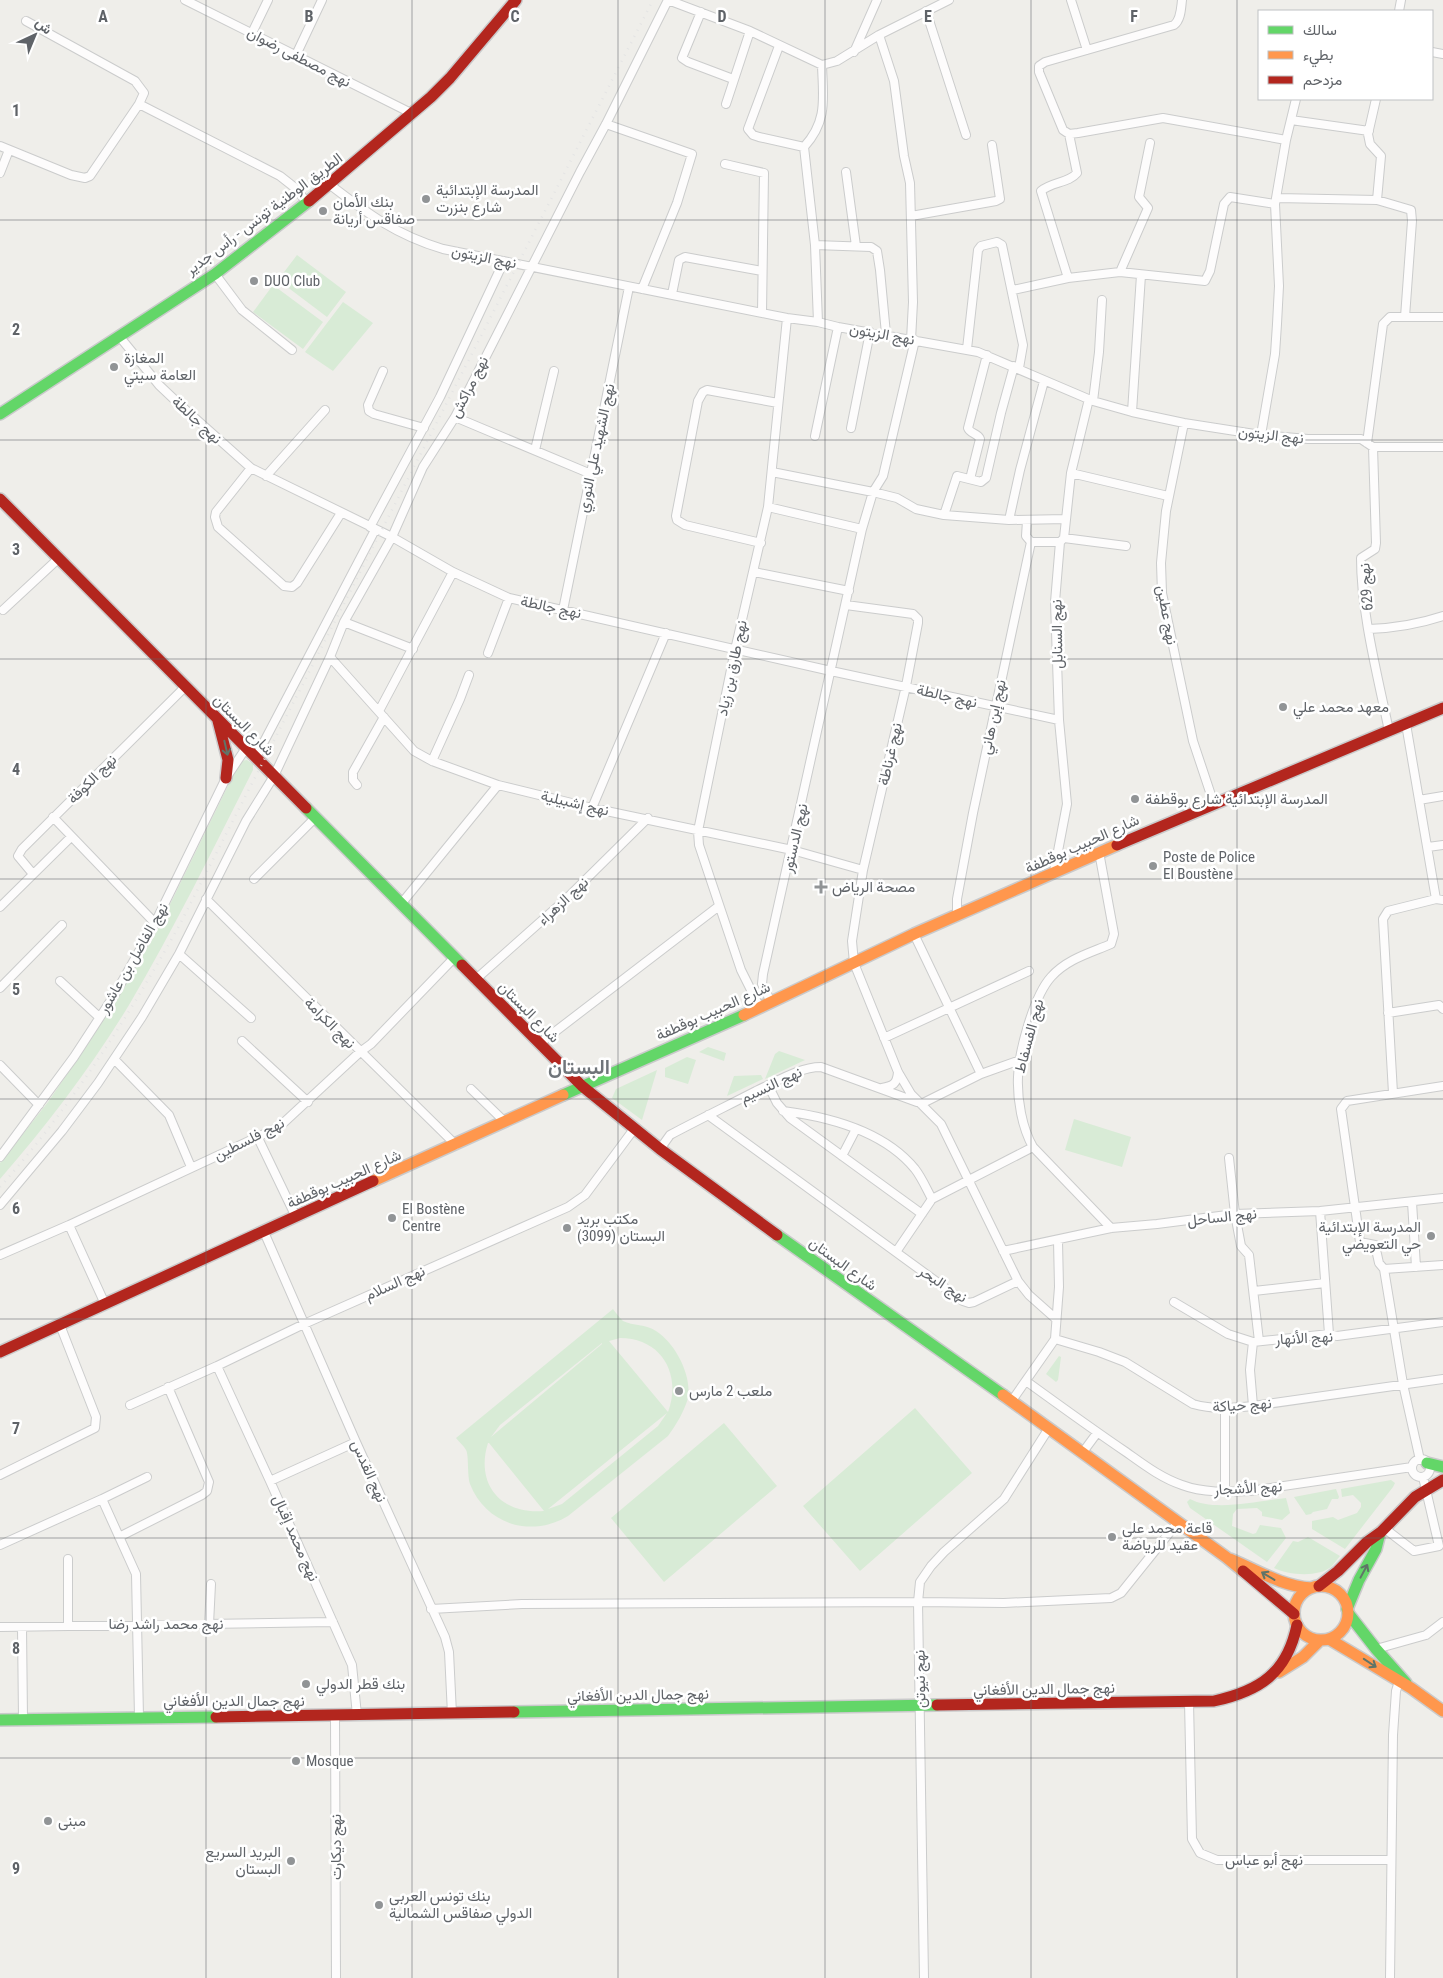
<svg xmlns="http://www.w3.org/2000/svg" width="1443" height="1978" font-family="'Roboto Condensed',Vazirmatn,sans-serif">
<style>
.green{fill:#d8ebd6;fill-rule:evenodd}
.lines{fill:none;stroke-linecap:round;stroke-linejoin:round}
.street-casing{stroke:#cbcccc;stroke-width:10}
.fast-casing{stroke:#cacacb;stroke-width:14}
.slow-casing{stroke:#cacacb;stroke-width:14}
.jam-casing{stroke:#cacacb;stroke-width:14}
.street{stroke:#fdfcfc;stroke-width:8}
.fast{stroke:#63d668;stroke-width:11}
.slow{stroke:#ff974d;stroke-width:11}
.jam{stroke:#b3261e;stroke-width:11}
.rail{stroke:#e4e4e4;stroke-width:2.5;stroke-dasharray:1 6;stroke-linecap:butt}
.oneway{stroke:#607468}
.grid{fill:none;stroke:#5f6368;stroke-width:1;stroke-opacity:0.55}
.poi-dot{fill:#919496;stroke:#fff;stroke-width:2}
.labels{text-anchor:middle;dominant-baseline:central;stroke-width:5;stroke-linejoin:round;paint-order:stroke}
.street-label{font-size:15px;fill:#5f6368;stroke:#fff}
.poi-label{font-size:15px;fill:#5f6368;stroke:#fff;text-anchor:start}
.district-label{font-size:20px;font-weight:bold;fill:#70757a;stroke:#fff}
.grid-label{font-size:16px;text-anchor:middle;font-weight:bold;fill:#5f6368;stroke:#fff;stroke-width:5;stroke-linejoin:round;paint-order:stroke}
</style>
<rect width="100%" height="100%" fill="#efeeea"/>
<path class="green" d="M297 255 346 292 327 317 278 280Z
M273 285 323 322 303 349 253 312Z
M343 302 373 323 333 371 305 352Z
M247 760 253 764V770C213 849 174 929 129 1005 92 1066 47 1125 0 1179V1163L48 1102 93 1036 155 935 240 761Z
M708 1047 726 1053 724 1061 699 1052Z
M779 1051 805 1060 765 1079 775 1054Z
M687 1057 696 1060 688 1084 665 1077V1068Z
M657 1070 642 1120 612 1098 616 1089Z
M761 1075 763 1079 727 1096 734 1076Z
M1074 1119 1131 1137 1122 1167 1065 1150Z
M613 1309C616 1313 620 1318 623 1321 633 1326 646 1324 656 1331 675 1343 692 1375 688 1398 684 1412 676 1425 668 1436L568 1516C532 1538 486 1525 470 1484 467 1474 469 1455 466 1450 464 1446 459 1442 456 1438ZM620 1338C662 1338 682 1375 668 1412L609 1341ZM602 1343V1344L491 1437 500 1425ZM667 1413 658 1426 562 1504 548 1509ZM488 1443H489L544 1511C501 1515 475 1484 488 1443Z
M1059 1356 1061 1357 1058 1380 1056 1382 1046 1374Z
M915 1408 972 1473 860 1571 803 1506Z
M724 1423 777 1486 664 1582 611 1518Z
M1391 1480 1395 1483 1393 1487 1345 1549 1312 1529V1521L1333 1517 1338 1520 1357 1513 1361 1507V1503L1353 1495 1342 1497 1341 1489Z
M1336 1489 1339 1497 1338 1499H1332L1327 1509 1313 1512 1311 1514 1306 1515 1294 1497Z
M1286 1498 1290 1513 1282 1520 1262 1516V1512L1257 1508 1237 1509 1233 1514 1232 1526 1253 1534 1256 1533 1260 1525 1281 1528 1286 1538 1267 1562 1190 1508 1187 1502 1190 1499C1214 1512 1258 1501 1286 1498Z
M1308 1537 1340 1556C1337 1559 1335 1563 1332 1566 1319 1578 1288 1575 1274 1568L1293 1541 1298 1542Z"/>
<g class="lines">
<g class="street-casing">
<path id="street" d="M185 0 413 114
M668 0 750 31 822 65 837 61 879 35 949 0
M1071 0 1087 50
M1182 0C1181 8 1181 20 1174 25L1045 62 1039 66V72L1063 130 1069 134 1078 133 1163 118 1286 140
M926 11 966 135
M1399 11 1401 0
M701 12 682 58 688 62 733 79
M252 33 268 0
M879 35 894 81 904 156 910 183 913 302 911 340
M779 46 748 129 753 135 759 137 804 147
M854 52 877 0
M1432 52 1443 54
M296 55 322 0
M1376 99 1368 134 1370 144 1381 156 1377 200
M139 104 280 176 294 187 307 202
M726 104 750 31
M1291 120 1369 131
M606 124 692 154 677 203 642 289
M0 146 71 175 85 178 90 176 139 104 144 93 135 81 26 21
M804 147 815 245 818 322
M804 147C828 121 823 98 822 65
M725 164 764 173 762 313
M846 172 856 246
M0 173 9 150
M329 184C368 214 396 235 443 249L787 318 818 322 838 327 978 352 1093 401 1132 412 1184 423 1261 435 1308 439H1361L1373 447H1443
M1277 198 1377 200 1411 210 1412 221 1405 317
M911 216 996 201 1000 199 992 145
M815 245 871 247 877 251 880 270 886 334
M1120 272 1148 208 1139 197 1150 143
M215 274 242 310 292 350
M1068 278 1041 191C1051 182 1069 183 1077 173L1069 134
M1013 290 1068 278 1120 272 1205 281 1210 271 1224 204 1230 197 1275 204
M672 294 679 260 685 257 762 271
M119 336 159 385 178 403 251 468 392 537 453 572 509 598 831 671 1059 720
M967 349 978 250 981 246 997 242 1002 245 1023 345 1019 368
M383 371 368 405 369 411 374 414 424 428
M1093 401 1099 352 1102 300
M1132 412 1141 275
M455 417 591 474
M1184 423 1166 511 1161 563 1162 593 1193 741 1214 804
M851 428 870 332
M1261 435 1275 354 1277 324 1279 286 1275 204 1286 140 1296 99
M815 436 838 327
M1367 443 1383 324 1390 317H1443
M1373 447 1376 543 1375 549 1361 558C1361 613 1378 677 1389 731
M535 450 554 371
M251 468 216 512 215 517 218 527 284 586 292 587 297 583 341 513
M772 472 873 492 897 498 916 509 944 515 1009 520 1066 519
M1071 473 1168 496
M266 476 325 410
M970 479 980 439C978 433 970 434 968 428L987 355
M768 507 862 529
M944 515 957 476 981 482 986 478 1001 413 1014 366
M1009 520 1020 470 1044 381
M370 527 440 397 504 261
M1064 538 1126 546
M1031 542H1060
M761 543 685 525 677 520 676 516 698 401 703 392 707 390 778 403
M754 572 849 591
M3 610 58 559
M563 610 629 287
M344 622 413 649
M1369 629C1395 628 1419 624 1443 616
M488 653 509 598
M330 657 414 751 432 761 498 785 592 808 792 850 863 870
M379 711 453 572
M1406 724 1436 899
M256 757 375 530
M432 761 460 699 469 675
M357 785 353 780V772L384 717
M1419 800 1443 796
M592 808 666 633
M53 817 155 923
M1428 847 1443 845
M1099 852 1114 934 1111 944C1090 953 1067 959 1051 977 1034 996 1019 1050 1018 1077 1017 1099 1022 1128 1033 1147L1111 1228
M1054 872 1067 804 1059 720 1055 602 1060 542 1064 538 1071 473 1089 399
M33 874 18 856 22 849 185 687
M254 879 316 817
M206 899 456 1145
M401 904 498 785
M0 907 71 837
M957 915V899L973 813 1031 542 1026 536 1027 521
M914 934 981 1074
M179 954 251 1018
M475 980 565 900 648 818
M60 981 99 1017
M0 988 62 925
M771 1002 762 984 763 974 862 529 873 492 883 476 915 340
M760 1008 741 970 699 845 698 831 735 650 768 507 787 318
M1388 1013 1439 1005 1443 1009
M884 1038 1029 971
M242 1041 308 1102
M539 1044 719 906
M115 1060 169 1115 191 1167
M0 1065 39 1105
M768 1085 777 1103 790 1118 922 1214
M882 1088C893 1086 897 1084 898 1072
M471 1089 504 1121
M1393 1093 1383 919 1388 911 1436 899 1443 900
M921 1104 981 1074 1020 1060
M783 1111C830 1117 884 1131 915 1169 922 1178 927 1190 932 1199
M708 1115 963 1301 969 1303 974 1302 1018 1281 941 1124 911 1094 898 1072 854 963 852 941 863 870 906 686 918 623V619L913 614 846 605
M258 1138 296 1217
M660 1149 670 1135C698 1120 727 1106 756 1091 776 1082 799 1067 821 1067L917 1102
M842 1156 856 1129
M0 1157 74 1057 115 994 155 923 226 778 246 748
M1229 1158 1235 1214 1241 1246 1249 1255 1259 1341
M1412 1202 1416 1267
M0 1205 62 1131 98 1083 142 1017 179 954 246 821 274 776 330 657 344 622 392 537 423 467 455 417 580 172 606 124 668 0
M1320 1211 1329 1334
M69 1225 105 1304
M264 1232 356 1442 445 1637 449 1652 452 1714
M1003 1251 1111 1228 1157 1224 1235 1214 1320 1211 1443 1198
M896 1252 932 1199 1033 1147
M0 1255 69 1225 279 1127 360 1052 371 1044 454 958
M1384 1269 1443 1265
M1018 1281 1029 1295 1056 1319
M1254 1291 1325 1283
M1174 1302 1228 1334 1253 1342 1329 1334 1337 1336 1443 1322
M1055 1339 1099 1352 1125 1362 1193 1404C1214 1410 1232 1408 1253 1406L1443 1379
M1253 1342 1250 1370 1253 1406
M217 1366 270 1481 352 1665 357 1715
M1026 1381C1059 1405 1092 1429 1126 1452 1143 1464 1161 1478 1182 1485 1203 1493 1227 1492 1250 1491L1412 1467
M1011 1402 1055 1339 1059 1287 1058 1241
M130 1405 217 1366 304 1324 568 1207 585 1195 634 1129
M1083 1452 1097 1433
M1412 1468a9 9 0 1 1 18 0a9 9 0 1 1-18 0Z
M1420 1460 1403 1384 1384 1269 1379 1263 1375 1245 1360 1242 1341 1109 1347 1101 1443 1086
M0 1475 95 1428 96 1417 60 1325
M270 1481 356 1442
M1225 1492V1409
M102 1499 147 1477
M1384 1528 1414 1551 1439 1546 1423 1477
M119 1537 202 1495 207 1491 209 1482 168 1387
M0 1545 102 1499 136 1574 139 1717
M68 1559V1625
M431 1609 522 1604 918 1602 1004 1603 1111 1598 1121 1593 1178 1522
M209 1624 211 1584
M0 1627 333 1622
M22 1627 23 1719
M1376 1649 1426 1635 1443 1622
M1189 1702 1192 1839 1200 1853 1217 1860H1391
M335 1715 336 1978
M924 1978 918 1602 920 1582 931 1566 944 1552 1004 1499 1049 1428
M1390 1978 1393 1735 1396 1691 1400 1678"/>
</g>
<g class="fast-casing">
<path id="fast" d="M0 414 215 274 309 201
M306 808 462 965
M563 1095 744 1015
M777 1235 1003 1395
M1427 1463 1443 1467
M1347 1609 1359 1580 1376 1549 1380 1533
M1348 1613 1376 1649 1406 1683
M514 1712 937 1705
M0 1720 216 1717"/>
</g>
<g class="slow-casing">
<path id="slow" d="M744 1015 914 934 1117 845
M373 1181 563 1095
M1003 1395 1226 1557 1243 1571
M1230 1559C1257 1570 1281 1586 1311 1588
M1294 1613a27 27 0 1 1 54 0a27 27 0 1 1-54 0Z
M1329 1639 1411 1688 1443 1711
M1279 1672 1303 1657 1320 1640"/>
</g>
<g class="jam-casing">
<path id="jam" d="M309 201 431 97 450 78 516 0
M0 499 306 808
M218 721 228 760 226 778
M1117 845 1443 708
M462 965 582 1086 660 1149 777 1235
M0 1352 373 1181
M1243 1571 1294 1614
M1319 1586 1338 1571 1367 1542 1381 1532 1415 1497 1443 1480
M937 1705 1214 1701C1260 1691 1287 1673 1297 1625
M216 1717 514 1712"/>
</g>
<use href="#street" class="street"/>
<use href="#fast" class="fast"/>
<use href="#slow" class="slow"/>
<use href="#jam" class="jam"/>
<path class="rail" d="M0 1187C71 1107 127 1019 179 926L653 0"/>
</g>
<defs><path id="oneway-shaft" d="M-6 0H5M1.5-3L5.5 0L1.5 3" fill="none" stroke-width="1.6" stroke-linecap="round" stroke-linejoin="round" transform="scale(1.25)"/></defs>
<g class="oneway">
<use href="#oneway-shaft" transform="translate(226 748) rotate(77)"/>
<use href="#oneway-shaft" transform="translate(1364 1571) rotate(-62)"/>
<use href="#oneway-shaft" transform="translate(1268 1576) rotate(-149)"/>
<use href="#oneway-shaft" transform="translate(1370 1663) rotate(34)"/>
</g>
<path class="grid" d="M206 0V1978M412 0V1978M618 0V1978M825 0V1978M1031 0V1978M1237 0V1978M0 220H1443M0 440H1443M0 659H1443M0 879H1443M0 1099H1443M0 1319H1443M0 1538H1443M0 1758H1443"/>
<g class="poi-dot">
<circle cx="426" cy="199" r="5"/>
<circle cx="323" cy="211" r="5"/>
<circle cx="254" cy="281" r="5"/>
<circle cx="114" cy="367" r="5"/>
<circle cx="1283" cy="707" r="5"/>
<circle cx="1135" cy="799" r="5"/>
<circle cx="1153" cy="866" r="5"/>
<path d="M818.5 879.5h5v5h5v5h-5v5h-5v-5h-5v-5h5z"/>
<circle cx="392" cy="1218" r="5"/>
<circle cx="567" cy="1228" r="5"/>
<circle cx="1431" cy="1236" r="5"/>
<circle cx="679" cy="1391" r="5"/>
<circle cx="1112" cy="1537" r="5"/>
<circle cx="306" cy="1684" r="5"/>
<circle cx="296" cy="1761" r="5"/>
<circle cx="48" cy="1821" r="5"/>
<circle cx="291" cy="1861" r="5"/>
<circle cx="379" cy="1905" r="5"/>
</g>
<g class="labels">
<g class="street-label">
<text transform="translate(299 57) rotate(27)">نهج مصطفى رضوان</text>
<text transform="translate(264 214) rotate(-37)">الطريق الوطنية تونس - رأس جدير</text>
<text transform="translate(484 257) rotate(11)">نهج الزيتون</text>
<text transform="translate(882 334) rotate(10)">نهج الزيتون</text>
<text transform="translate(469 387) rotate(-63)">نهج مراكش</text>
<text transform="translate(197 420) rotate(43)">نهج جالطة</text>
<text transform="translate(1271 435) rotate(6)">نهج الزيتون</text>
<text transform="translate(596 448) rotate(-78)">نهج الشهيد علي النوري</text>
<text transform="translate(1366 587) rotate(-94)">نهج 629</text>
<text transform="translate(551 607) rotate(12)">نهج جالطة</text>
<text transform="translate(1167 615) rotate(80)">نهج عطين</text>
<text transform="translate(1057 634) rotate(-91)">نهج السنابل</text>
<text transform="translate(732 668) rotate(-78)">نهج طارق بن زياد</text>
<text transform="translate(947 696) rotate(13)">نهج جالطة</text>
<text transform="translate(993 717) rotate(-78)">نهج إبن هاني</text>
<text transform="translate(244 725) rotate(45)">شارع البستان</text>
<text transform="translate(890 754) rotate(-77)">نهج غرناطة</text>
<text transform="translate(92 779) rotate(-45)">نهج الكوفة</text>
<text transform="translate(575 803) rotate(13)">نهج إشبيلية</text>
<text transform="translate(795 838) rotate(-77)">نهج الدستور</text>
<text transform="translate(1082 844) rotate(-24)">شارع الحبيب بوقطفة</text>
<text transform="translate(563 901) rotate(-43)">نهج الزهراء</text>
<text transform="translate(133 958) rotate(-60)">نهج الفاضل بن عاشور</text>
<text transform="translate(713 1011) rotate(-24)">شارع الحبيب بوقطفة</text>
<text transform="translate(529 1012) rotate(45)">شارع البستان</text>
<text transform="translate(330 1023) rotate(45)">نهج الكرامة</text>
<text transform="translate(1029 1036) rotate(-75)">نهج الفسفاط</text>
<text transform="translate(771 1085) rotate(-25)">نهج النسيم</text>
<text transform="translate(249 1139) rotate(-27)">نهج فلسطين</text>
<text transform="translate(344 1179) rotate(-24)">شارع الحبيب بوقطفة</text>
<text transform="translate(1222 1217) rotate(-6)">نهج الساحل</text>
<text transform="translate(843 1264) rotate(36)">شارع البستان</text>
<text transform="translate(395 1283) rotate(-24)">نهج السلام</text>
<text transform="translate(943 1284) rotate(33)">نهج البحر</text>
<text transform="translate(1304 1338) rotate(-3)">نهج الأنهار</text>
<text transform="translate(1242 1405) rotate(-4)">نهج حياكة</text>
<text transform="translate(369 1471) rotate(66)">نهج القدس</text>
<text transform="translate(1248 1488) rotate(-3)">نهج الأشجار</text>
<text transform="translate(296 1538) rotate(66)">نهج محمد إقبال</text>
<text x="166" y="1624">نهج محمد راشد رضا</text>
<text transform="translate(920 1679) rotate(-91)">نهج نيوتن</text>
<text transform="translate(1044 1689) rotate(-1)">نهج جمال الدين الأفغاني</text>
<text transform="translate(638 1695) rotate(-1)">نهج جمال الدين الأفغاني</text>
<text x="234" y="1701">نهج جمال الدين الأفغاني</text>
<text transform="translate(336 1847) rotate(-90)">نهج ديكارت</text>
<text x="1264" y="1860">نهج أبو عباس</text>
</g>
<g class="poi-label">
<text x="436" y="190">المدرسة الإبتدائية<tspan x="436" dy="17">شارع بنزرت</tspan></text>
<text x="333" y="202">بنك الأمان<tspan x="333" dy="17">صفاقس أريانة</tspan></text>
<text x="264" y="281">DUO Club</text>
<text x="124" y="358">المغازة<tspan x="124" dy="17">العامة سيتي</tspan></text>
<text x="1293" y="707">معهد محمد علي</text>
<text x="1145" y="799">المدرسة الإبتدائية شارع بوقطفة</text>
<text x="1163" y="857">Poste de Police<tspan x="1163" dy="17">El Boustène</tspan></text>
<text x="832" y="887">مصحة الرياض</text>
<text x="402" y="1209">El Bostène<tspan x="402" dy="17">Centre</tspan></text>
<text x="577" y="1219">مكتب بريد<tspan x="577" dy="17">البستان (3099)</tspan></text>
<text x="1421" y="1227" text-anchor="end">المدرسة الإبتدائية<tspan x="1421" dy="17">حي التعويضي</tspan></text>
<text x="689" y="1391">ملعب 2 مارس</text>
<text x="1122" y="1528">قاعة محمد علي<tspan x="1122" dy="17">عقيد للرياضة</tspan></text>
<text x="316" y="1684">بنك قطر الدولي</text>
<text x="306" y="1761">Mosque</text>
<text x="58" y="1821">مبنى</text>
<text x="281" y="1852" text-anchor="end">البريد السريع<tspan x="281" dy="17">البستان</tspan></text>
<text x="389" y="1896">بنك تونس العربي<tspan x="389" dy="17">الدولي صفاقس الشمالية</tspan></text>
</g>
<g class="district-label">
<text x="579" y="1067">البستان</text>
</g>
</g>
<g class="grid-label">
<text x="103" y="22">A</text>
<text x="309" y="22">B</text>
<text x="515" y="22">C</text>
<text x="722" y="22">D</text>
<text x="928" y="22">E</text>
<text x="1134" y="22">F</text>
<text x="16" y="116">1</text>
<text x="16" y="335">2</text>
<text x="16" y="555">3</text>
<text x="16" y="775">4</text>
<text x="16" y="995">5</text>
<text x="16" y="1214">6</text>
<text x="16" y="1434">7</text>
<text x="16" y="1654">8</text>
<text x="16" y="1874">9</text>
</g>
<rect x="1258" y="10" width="175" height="90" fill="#ffffff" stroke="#bfc1c3"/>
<rect x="1268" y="26" width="25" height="8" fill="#63d668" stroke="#bfc1c3"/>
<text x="1303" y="35" font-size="15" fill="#5f6368">سالك</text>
<rect x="1268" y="51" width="25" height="8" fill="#ff974d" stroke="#bfc1c3"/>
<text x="1303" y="60" font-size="15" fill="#5f6368">بطيء</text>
<rect x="1268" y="76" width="25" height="8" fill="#b3261e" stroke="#bfc1c3"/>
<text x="1303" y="85" font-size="15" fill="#5f6368">مزدحم</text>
<g transform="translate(35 35) rotate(44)" stroke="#ffffff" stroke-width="4" paint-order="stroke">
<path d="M0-4L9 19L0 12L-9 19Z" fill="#5f6368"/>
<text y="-8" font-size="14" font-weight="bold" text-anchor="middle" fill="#5f6368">ش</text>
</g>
</svg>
